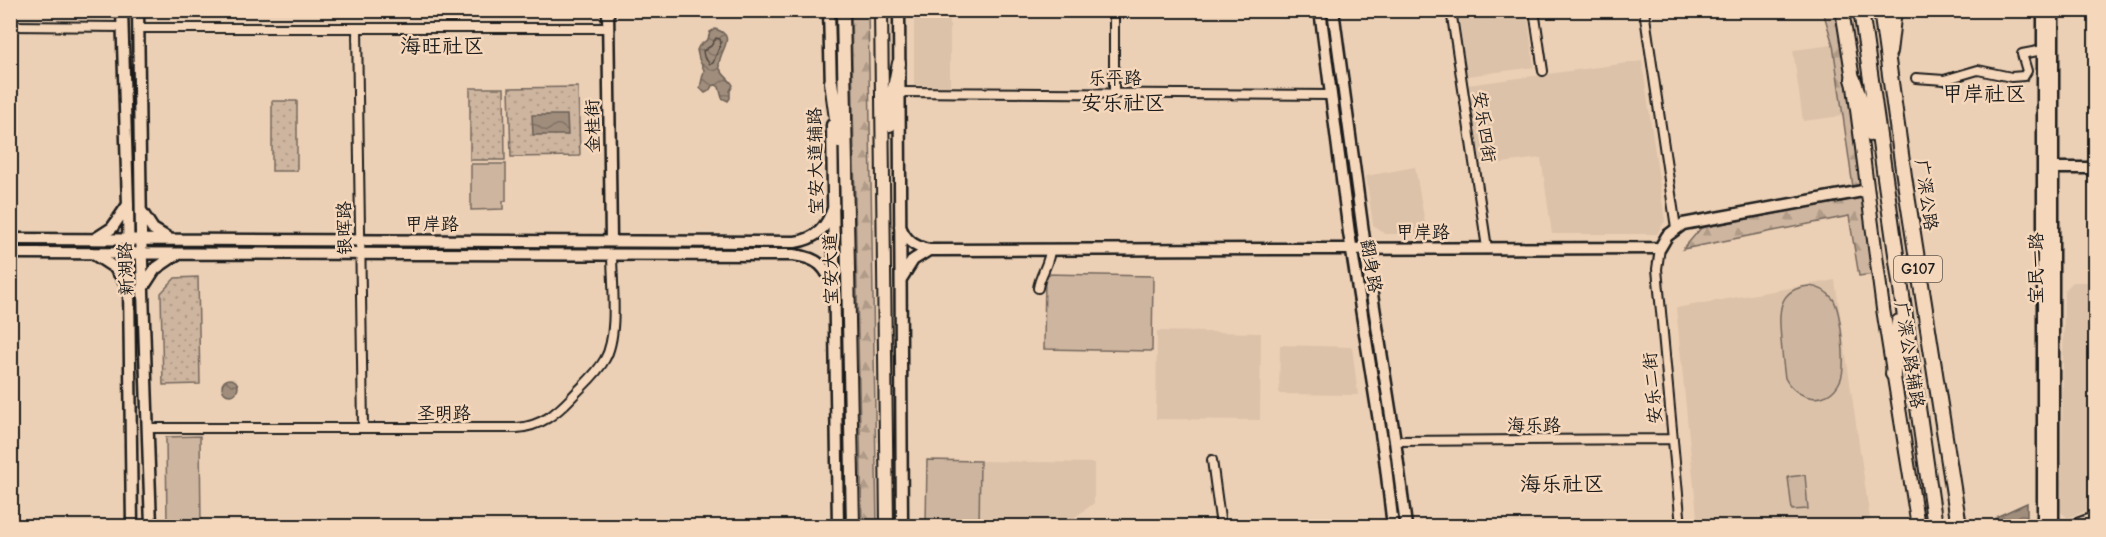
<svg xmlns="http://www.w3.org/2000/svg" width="2106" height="537" font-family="'Comic Neue','LXGW WenKai TC',sans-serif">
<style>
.built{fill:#dcc2a9}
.green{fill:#ceb59f;stroke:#75685e;stroke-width:1.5}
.forest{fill:url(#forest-firs);stroke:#75685e;stroke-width:1.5}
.garden{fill:url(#garden-dots);stroke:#75685e;stroke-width:1.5}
.water{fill:url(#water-waves);stroke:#6b6056;stroke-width:1.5}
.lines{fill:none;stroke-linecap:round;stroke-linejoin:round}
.shore{stroke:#514942;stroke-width:1.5}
.street-casing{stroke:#1c1c1c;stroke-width:12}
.secondary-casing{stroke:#1c1c1c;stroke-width:15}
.primary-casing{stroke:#1c1c1c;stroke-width:16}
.highway-casing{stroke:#1c1c1c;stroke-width:18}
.street{stroke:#f5d7bb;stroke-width:8}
.secondary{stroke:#f5d7bb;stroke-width:10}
.primary{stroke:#f5d7bb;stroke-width:12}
.highway{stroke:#f5d7bb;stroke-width:14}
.labels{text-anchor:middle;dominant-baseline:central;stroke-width:5;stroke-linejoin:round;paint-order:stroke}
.shield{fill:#f5d7bb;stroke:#5d544c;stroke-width:1.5}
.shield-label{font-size:16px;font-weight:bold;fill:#1c1c1c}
.street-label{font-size:18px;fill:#1c1c1c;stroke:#f5d7bb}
.quarter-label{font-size:21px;fill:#1c1c1c;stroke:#f5d7bb}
</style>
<defs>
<pattern id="forest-firs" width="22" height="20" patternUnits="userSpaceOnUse" patternTransform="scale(1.5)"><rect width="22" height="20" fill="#ceb59f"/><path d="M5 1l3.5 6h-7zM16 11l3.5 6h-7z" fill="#b09b88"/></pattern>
<pattern id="garden-dots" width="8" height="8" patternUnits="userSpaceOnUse" patternTransform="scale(1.5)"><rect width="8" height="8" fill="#ceb59f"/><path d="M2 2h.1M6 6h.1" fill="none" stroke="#b09b88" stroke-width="1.8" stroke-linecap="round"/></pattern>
<pattern id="water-waves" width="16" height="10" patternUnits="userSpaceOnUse" patternTransform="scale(1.5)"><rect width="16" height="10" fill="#a08d7c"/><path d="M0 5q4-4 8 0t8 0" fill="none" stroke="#827265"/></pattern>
</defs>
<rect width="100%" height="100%" fill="#ecd0b5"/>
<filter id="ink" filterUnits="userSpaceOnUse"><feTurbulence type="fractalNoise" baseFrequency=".0167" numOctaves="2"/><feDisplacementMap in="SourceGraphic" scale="12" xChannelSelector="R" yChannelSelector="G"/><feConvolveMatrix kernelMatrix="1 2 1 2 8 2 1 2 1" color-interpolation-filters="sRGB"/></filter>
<g filter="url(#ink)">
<path class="built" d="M914 11H950V86L914 85Z
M1458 11H1527L1534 67 1467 76Z
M1833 45 1843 116 1803 121 1793 50Z
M1642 61 1665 221 1657 234H1552L1541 158 1479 166 1467 85Z
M1415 167 1427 234H1385L1373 225 1366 176Z
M1835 280 1871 526H1698L1676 308Z
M2073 282H2095L2096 507 2068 518 2061 512 2064 291Z
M1157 331 1261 333 1260 420 1156 419Z
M1280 345 1352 347 1358 395 1279 394Z
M980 461 1094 463V503L1063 526H979Z"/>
<path class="green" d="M471 164H506V201H503V209L471 210Z
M1045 274 1153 276 1152 351 1044 349Z
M1809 286C1819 287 1827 291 1833 299 1841 311 1847 368 1840 381 1828 407 1796 400 1785 378 1783 365 1782 352 1781 340 1779 314 1776 289 1809 286Z
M200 436 201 526H167L166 437Z
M927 460 980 461 979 526H926Z
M1805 475 1808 509 1792 510 1788 477Z"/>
<path class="forest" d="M851 11H868L877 526H862Z
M1823 11H1836L1862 186 1853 187 1833 45Z
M1863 197 1874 274 1859 276 1849 216 1683 249 1701 228Z"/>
<path class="garden" d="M578 87 580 156 511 157 509 88Z
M470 88H504L505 160H470Z
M272 101H297V171H272Z
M198 277 200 384 163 385 161 293 175 278Z"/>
<path class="water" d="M715 29C739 36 718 51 719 66 721 75 729 78 733 85L730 91V98L728 101 722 98 719 87 716 85 712 86 709 91 705 93 700 88 704 70 699 59 697 50 699 46 708 39 710 32Z
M532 115H567L568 135H533Z
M222 387a8 8 0 1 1 16 0a8 8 0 1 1-16 0Z
M2027 503V526H1989L1998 516Z"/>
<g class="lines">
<path class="shore" d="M716 38 720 39 721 43 713 63 710 64 704 57 703 51 711 46Z"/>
<g class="street-casing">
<path id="street" d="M1114 10V93
M1451 10 1487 248
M1534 10 1543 71
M1644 10 1676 228
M10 26 123 27
M138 28H608
M357 28 363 428
M1916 78 1944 80 1978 70 2011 77 2024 76 2027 71 2022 54 2043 50
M899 92 1331 95
M1660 248 1657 269 1681 526
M1038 288C1040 274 1050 263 1050 249
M149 428H517C541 426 556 414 572 397 583 385 597 374 605 359 619 335 612 282 612 254
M1395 441 1673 439
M1212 460 1221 526
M2069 526 2096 516"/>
</g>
<g class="secondary-casing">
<path id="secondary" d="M122 10 128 205 132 526
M138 10 141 233 151 526
M608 10 611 241
M829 10 831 88
M899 10 902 526
M1320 10 1349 233 1385 459 1393 526
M1333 10 1368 269 1395 441 1406 526
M2053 10V526
M832 125 838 526
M2046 168H2096
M142 212 153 229 168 238
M900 226C905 240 914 247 929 250L1660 248 1667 236 1683 224 1868 190
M10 239 795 242C817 239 827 227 834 206
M95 239 112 228 127 206
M10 253 793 255C819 258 825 266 835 289
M92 253 115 268 128 286
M901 279 913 260 929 250
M144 286 155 269 177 254
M2043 526V10"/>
</g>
<g class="primary-casing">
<path id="primary" d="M843 10 853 526
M881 10 887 526
M1842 10 1853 79 1883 309 1918 526
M1890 52 1895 10
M831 82 839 141
M890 125 892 98 899 63"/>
</g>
<g class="highway-casing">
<path id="highway" d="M1861 10 1935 526
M1881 10 1904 176 1959 526
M1853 79 1872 134
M1893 374 1899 322"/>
</g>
<use href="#street" class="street"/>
<use href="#secondary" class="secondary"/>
<use href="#primary" class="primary"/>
<use href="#highway" class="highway"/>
</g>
</g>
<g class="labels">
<rect class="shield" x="1894" y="256" width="48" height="26" rx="4.5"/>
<g class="shield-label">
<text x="1918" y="269">G107</text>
</g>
<g class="street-label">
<text x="1115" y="78">乐平路</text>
<text transform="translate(593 126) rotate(-91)">金桂街</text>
<text transform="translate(1484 127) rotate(82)">安乐四街</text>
<text transform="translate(816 161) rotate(-91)">宝安大道辅路</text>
<text transform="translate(1926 195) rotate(82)">广深公路</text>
<text x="432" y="224">甲岸路</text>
<text transform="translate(345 228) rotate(-91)">银晖路</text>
<text x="1423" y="232">甲岸路</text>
<text transform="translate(1371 266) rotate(81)">翻身路</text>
<text transform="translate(2036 268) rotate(-90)">宝民一路</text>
<text transform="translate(126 269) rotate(-92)">新湖路</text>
<text transform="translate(831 269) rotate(-91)">宝安大道</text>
<text transform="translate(1909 355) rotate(81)">广深公路辅路</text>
<text transform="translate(1653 388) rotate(-95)">安乐二街</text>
<text x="444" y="413">圣明路</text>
<text x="1534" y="425">海乐路</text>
</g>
<g class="quarter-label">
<text x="442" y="46">海旺社区</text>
<text x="1984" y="94">甲岸社区</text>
<text x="1123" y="103">安乐社区</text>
<text x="1562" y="484">海乐社区</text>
</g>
</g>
<rect width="2106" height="537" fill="none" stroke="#f5d7bb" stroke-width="36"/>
<rect x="18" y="18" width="2070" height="501" fill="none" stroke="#1c1c1c" stroke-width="2" filter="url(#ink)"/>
</svg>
